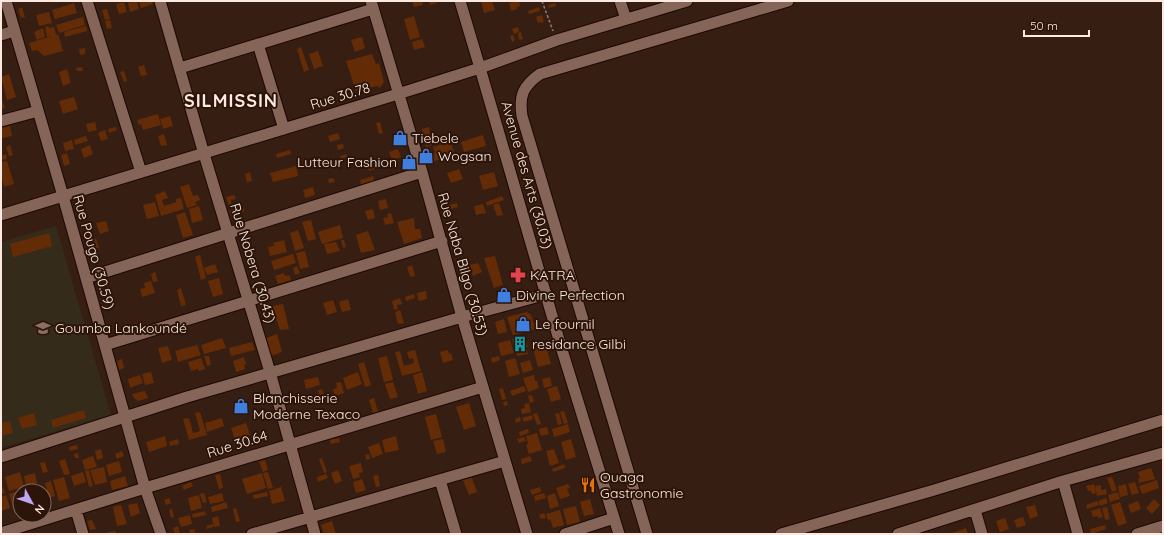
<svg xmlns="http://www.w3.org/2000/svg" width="1164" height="535" font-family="Quicksand,sans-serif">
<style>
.education{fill:#342b1b}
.building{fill:#632c07}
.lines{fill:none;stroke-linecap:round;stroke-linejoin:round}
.minor-casing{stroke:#1d0701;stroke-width:13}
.path{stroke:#8d786e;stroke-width:1.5;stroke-dasharray:3 2;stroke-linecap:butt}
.minor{stroke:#846558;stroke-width:11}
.labels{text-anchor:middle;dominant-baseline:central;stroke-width:4;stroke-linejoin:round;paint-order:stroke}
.street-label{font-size:14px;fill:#fbe9e2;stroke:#2d1409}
.poi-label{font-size:14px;fill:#fbe9e2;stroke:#2d1409;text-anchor:start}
.district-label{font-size:18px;font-weight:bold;letter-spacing:1px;fill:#fbe9e2;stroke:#2d1409}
</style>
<rect width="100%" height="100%" fill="#371e12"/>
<path class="education" d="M56 226 111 415 1 448V242Z"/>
<path class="building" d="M137 1 139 9 130 12 128 3Z
M139 1H152L153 4 141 8Z
M412 1H422L423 5 414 7Z
M429 1H436L437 3 430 5Z
M481 1H492L495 10 484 13Z
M516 1H519L520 6 517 7V9L511 11 509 3Z
M124 2 127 12 119 14 116 4Z
M74 3 77 13 55 19 52 10Z
M555 3 556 6 549 8 548 5Z
M22 7 25 17 21 18 18 9Z
M539 7 540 11 529 14 528 11Z
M107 9 110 19 105 20 102 10Z
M49 12 52 23 39 26 36 15Z
M542 15 544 22 538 23 536 17Z
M414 16 420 37 410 40 404 19Z
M83 17 85 25 59 33 56 25Z
M110 20 112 28 107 29 105 21Z
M48 26 49 28 54 27 56 35 58 34 63 51 44 56 37 50 32 51 29 43 52 36 47 37 45 27Z
M86 26 87 31 65 37 64 32Z
M518 27 519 32 514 34 512 29Z
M43 28 45 37 37 40 34 32Z
M521 32 523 39 519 40 518 33Z
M513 35 515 40 512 42 510 36Z
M362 37 365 48 355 52 351 40Z
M422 39 425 47 414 50 412 42Z
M301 47 309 70 304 72 297 49Z
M85 48V54L80 55 79 49Z
M318 51 323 66 314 69 309 54Z
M372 54 376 64 379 63 384 82 380 88 377 86 356 91 346 61Z
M144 65 147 75 141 76 138 67Z
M82 67 83 71H77L76 68Z
M67 69 71 83 63 86 59 72Z
M124 71 127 81 124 82 120 72Z
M9 74 16 97 7 100 1 77Z
M1 97 5 108 1 109Z
M74 97 78 109 63 114 59 101Z
M158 114 161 125 143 130 141 124 139 125 137 120Z
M170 116 173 126 163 129 160 119Z
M95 122 97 130 88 132 86 124Z
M380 122 383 133 379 134 376 123Z
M10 126 12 136 2 138 1 128Z
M116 127 117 130 109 133 108 129Z
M429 127 430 136 423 138 422 129Z
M105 130 108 139 101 141 98 133Z
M338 133 340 139 330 142 328 136Z
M164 134 167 145 161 146 158 136Z
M483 135 486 146 464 152 461 142Z
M86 136 88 141 75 145 74 140Z
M432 137 435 144 426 147 424 140Z
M449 139 456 156 434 161 432 154 435 152 433 147 444 144V141Z
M72 140 74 149 65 151 63 143Z
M343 144 344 148 338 150 337 145Z
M10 145 13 155 9 156 6 147Z
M90 145 93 154 84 158 81 149Z
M398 149 401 157 392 160 389 152Z
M290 150 291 154 277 158 276 154Z
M67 153 70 164 64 166 61 155Z
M6 154 7 159 1 160V156Z
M346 154 347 157 340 159V156Z
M372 156 377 168 369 171 366 163 356 166 355 163Z
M7 161 14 184 4 187 1 176V162Z
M296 166 298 176 273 182 270 173Z
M459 169 463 179 451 183 447 173Z
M250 172 252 181 247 182 245 174Z
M494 172 498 186 483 190 479 176Z
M373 176 374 181 361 185 360 180Z
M333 178 335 182 329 183 328 179Z
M189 184 193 196 198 195 200 200 195 202 197 205 187 208 180 187Z
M313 187 315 195 305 198 303 190Z
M165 191 168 198 162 200 164 206 176 202V199L181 198 184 209 161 216 155 195Z
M234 195 236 199 231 200 232 206H229L226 197Z
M502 196 504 200 487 206 486 202Z
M386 199 388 208 380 210 378 201Z
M155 202 159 216 147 219 143 205Z
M457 203 458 207 447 210 446 206Z
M499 203 503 215 497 216 493 205Z
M239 204 245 210 235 219 229 212Z
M483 204 486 213 476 215 474 206Z
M199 206 203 220 192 223 189 209Z
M373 209 375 218 368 220 365 211Z
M185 212 193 235 183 238 176 215Z
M391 213 394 223 385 225 383 218 388 217 387 214Z
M414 218 415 229H420L422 238 404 244 397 222Z
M311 220 316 239 308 241 302 222Z
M106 221 109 231 100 234 96 223Z
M340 225 343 238 322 244 318 232Z
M298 230 304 248 295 251 290 233Z
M368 231 375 250 361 253 356 235Z
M49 233 52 246 13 257 10 244Z
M96 238 99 248 90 249 88 241Z
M284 240 287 252 270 256 268 247 274 246 273 243Z
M341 240H344L346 247 343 248Z
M336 242 340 251 327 254 324 244Z
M305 251 309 267 300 269 296 253Z
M293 254 296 263 274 270 271 261Z
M200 255 206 278 201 280 195 257Z
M495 256 503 285 494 288 484 258Z
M478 263 482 272 473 276 470 265Z
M215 264 218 272 207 275 204 268Z
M412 265 415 276 410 277 407 267Z
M297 266 300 273 295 275 293 268Z
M155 272 158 281 153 282 151 274Z
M284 273 285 276 289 275 291 280 278 284 275 276Z
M219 278 223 294 213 297 208 281Z
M151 281 155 293 142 297 140 289 145 288 144 283Z
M181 288 186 305 181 306 177 290Z
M426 291 427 299 419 301 417 293Z
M414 294 415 298 406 301 405 297Z
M400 298 402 304 397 305 398 309 394 310 392 301Z
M348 299 351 310 342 312 339 302Z
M333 300 337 312 327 315 323 303Z
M283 304 289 329 280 330 272 306Z
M400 310 404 323 398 324 395 312Z
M527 312 531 315 536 329 513 335 507 317Z
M504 319 507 332 498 334 495 322Z
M277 334 282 352 271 356 266 338Z
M524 336 528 347 515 350 512 339Z
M222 338 226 348 204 354 201 345Z
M510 340 514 353 501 356 498 343Z
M252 342 255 350 231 356 229 348Z
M197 345 201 355 178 362 175 351Z
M168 346 172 360 162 363 158 348Z
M546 346 551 364 538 367 533 349Z
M415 350 421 371 402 376 395 352 400 351 404 366 414 363 413 358 409 359 407 352Z
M448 350 449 354 451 353 453 360 443 363 440 352Z
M527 350 528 354 517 356 516 353Z
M204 356H209L211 365 207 366Z
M387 356 393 380 384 382 378 358Z
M499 356 500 360 492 363 491 358Z
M244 357 246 364 244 365 245 369 236 372 233 361Z
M201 358 205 369 199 371 198 369 191 371 188 362Z
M515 358 520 374 509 377 505 361Z
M122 359 124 368 119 370 117 361Z
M530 360 533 370 523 373 520 363Z
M364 362 371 385 365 387 358 364Z
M151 372 154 383 145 385 142 374Z
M358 372 362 384 347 390 343 378Z
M422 372 427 391 418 394 413 375Z
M140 375 143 383 130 388 128 379Z
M534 375 535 381H537L539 388 528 392 523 378Z
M318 377 320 385 306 389 304 380Z
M550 377 552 386 544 388 542 379Z
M341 382 344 393 335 396 333 389 337 388 336 383Z
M393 382 398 397 390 399 385 384Z
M524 386 526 391 512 396 510 391Z
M557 386 561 399 551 402 547 389Z
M503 388 506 399 502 400 499 389Z
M322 389 325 398 316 401 315 395 319 394 318 390Z
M145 391 148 398 138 401 134 398 132 394Z
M532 395 534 402 530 403 528 396Z
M374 398 378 412 373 413 369 400Z
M507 401 508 405 504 406 503 402Z
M469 403 476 426 464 430 456 407Z
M529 403 531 412 522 414 521 409 525 408 524 404Z
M84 410 86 418 53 428 51 420Z
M564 411 568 423 564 424 560 412Z
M200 412 207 435 189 440 183 419 189 418 193 433 200 431 195 413Z
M34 413 37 425 22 429 18 418Z
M537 413 541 424 537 425 533 414Z
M559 413 562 424 558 425 555 414Z
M436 414 442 437 431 440 425 417Z
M532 415 533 419 524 422 522 418Z
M520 417 521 421 516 423 515 419Z
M222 418 224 426 207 432 205 423Z
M10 421 13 433 1 436V423Z
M246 423 250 435 235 440 231 428Z
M568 424 570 432 554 437 552 429Z
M547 427 549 434 541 436 539 429Z
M528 429 529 433 520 436 519 432Z
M537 433 542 450 529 454 526 445 528 444 526 436Z
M165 436 167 446 149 452 146 442Z
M396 436 399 450 385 453 382 440Z
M524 437 526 441 519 443 517 439Z
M339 438 340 442 331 444 330 440Z
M178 439 179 444 170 446 169 442Z
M443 439 446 452 437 454 433 441Z
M571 439 576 457 566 460 561 442Z
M379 443 383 454 372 458 368 447Z
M77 445 78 449 70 451 69 447Z
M101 449 103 458 97 460 95 451Z
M554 449 559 463 550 466 546 451Z
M122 451 124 456 117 459 115 454Z
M78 453 79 458H75L74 454Z
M369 454 370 459 366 460 365 455Z
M93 456 97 467 85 470 82 460Z
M530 456 532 461 522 464 521 459Z
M322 458 327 472 324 473 319 459Z
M65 459 70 474 64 475 59 461Z
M265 460 268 470 263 472 259 462Z
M119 461 122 472 109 476 106 465Z
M45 462 48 472 43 473 40 463Z
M361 463 363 472 359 473 360 477 353 479 349 466Z
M564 464 565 468 553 472 552 469Z
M104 467 107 482 95 485 90 470Z
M1151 468 1155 479 1139 483 1138 479 1140 478 1138 472Z
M89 470 93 486 89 487 85 471Z
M338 470 342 481 335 484 331 473Z
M20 472 24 487 9 491 5 477Z
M83 472 86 482 74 486 71 476Z
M268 472 273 488 268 489 263 473Z
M35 473 37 483 26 486 24 476Z
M262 473 266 488 247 494 242 479Z
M220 474 223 488 219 489 215 475Z
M326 474 328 478 318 482 317 477Z
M378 475 380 486 376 487 373 476Z
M125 476 128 486 112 490 110 481Z
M64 477 70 498 59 501 53 480Z
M1112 477 1117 490 1112 492 1107 478Z
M472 478 477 492 469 495 463 480Z
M362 479 366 490 356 493 353 482Z
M1157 480 1159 488 1142 494 1139 486Z
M51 481 55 496 49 498 45 483Z
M191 482 193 486 184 490 182 486Z
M1135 482 1139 493 1132 495 1128 484Z
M568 484 570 488 567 489 570 496 560 499 556 488Z
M1094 484 1096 493 1092 494 1091 491H1088L1086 486Z
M1126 484 1128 495 1120 497 1118 486Z
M38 485 39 489 29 491 28 488Z
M1101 485V490L1106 489 1107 494 1097 496 1095 486Z
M3 487 5 493 1 494V488Z
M281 487 285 501 272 504 269 491Z
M540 487 541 492 532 495 530 490Z
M24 489 25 491H20V510L15 511 9 494Z
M267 492 268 496 254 499 253 495Z
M1118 492 1120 499 1110 502 1108 495Z
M204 493 207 502 203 503 200 494Z
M222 493 224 501 210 504 208 497Z
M544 493 546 498 535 501 534 496Z
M555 493 559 506 550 509 547 496Z
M6 495 10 508 1 511V497Z
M199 495 202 508 191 511 188 498Z
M169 498 171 503 166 505 164 500Z
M1106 498 1108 503 1100 506 1098 501Z
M590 499 594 514 584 516 580 502Z
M1154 499 1160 505 1152 514 1146 508Z
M1097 501 1099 505 1087 509 1086 505Z
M1138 501 1141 509 1131 513 1128 505Z
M226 502 228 508 212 512 211 507Z
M1120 502 1127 523 1118 526 1111 505Z
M137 503 140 513 131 517 128 505Z
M121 505 127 524 117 526 113 507Z
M1035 505 1038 516 1030 519 1026 507Z
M576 506 580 522 567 525 563 509Z
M1107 507 1110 519 1105 520 1102 508Z
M236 508 240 521 236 522 233 509Z
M1100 508 1103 517 1098 518V516L1093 517 1091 511Z
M172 509 174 517 171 518 169 510Z
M560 510 564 525 553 528 550 519 548 520 546 514Z
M205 511 206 515 193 518 192 514Z
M544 513 546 518 541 519 539 515Z
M190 515 192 524 181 527 178 518Z
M218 516 220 526 214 527 212 518Z
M1023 517 1026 525 1017 528 1014 520Z
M1005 518 1009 529 1000 532 996 521Z
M92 520 96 529 90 530 87 521Z
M332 521 336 534H324L321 525Z
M213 524V527L207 529 206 526Z
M1105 525 1106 529 1091 534 1090 529Z
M178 526 180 534H175L173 528Z
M966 528 968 534H949Z
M194 529 196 534H190L189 530Z
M115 531 116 534H105V533Z"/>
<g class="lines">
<g class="minor-casing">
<path id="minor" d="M6 1 63 196 145 488 161 534
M87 1 141 172
M160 1 204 154 270 372 315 534
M371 1 422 172 462 317 527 534
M460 1 480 68 562 350 619 534
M620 1 626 19
M1 35 14 31
M258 44 284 129
M180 68 373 9
M1 121 38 111
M1 215 398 94 480 68 557 40 687 1
M86 278 422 172
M105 345 442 241
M1 457 187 397 462 317 547 294
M440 480 456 534
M1063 481 1078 534
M76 510 83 534
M975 510 982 534
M1 533 145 488 483 387
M252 534 505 461
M565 534 614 518
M647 534 522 116C519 95 523 86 540 74L788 1
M781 534 931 491 1163 420
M898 534 1063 481 1163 453
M1137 534 1163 526"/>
</g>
<path class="path" d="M542 1 553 31"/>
<use href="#minor" class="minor"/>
</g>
<defs>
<g id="shop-bare" transform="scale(1.2)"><path d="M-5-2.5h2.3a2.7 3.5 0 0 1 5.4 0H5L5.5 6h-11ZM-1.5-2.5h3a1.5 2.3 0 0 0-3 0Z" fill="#3f7fe0" stroke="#2d1409" stroke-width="2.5" paint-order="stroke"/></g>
<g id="pharmacy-bare" transform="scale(1.2)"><path d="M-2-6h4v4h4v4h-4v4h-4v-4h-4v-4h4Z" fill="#e0444e" stroke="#2d1409" stroke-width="2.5" paint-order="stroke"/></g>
<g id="school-bare" transform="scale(1.2)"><path d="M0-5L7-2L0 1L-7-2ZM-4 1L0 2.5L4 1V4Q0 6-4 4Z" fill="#8d6e63" stroke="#2d1409" stroke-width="2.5" paint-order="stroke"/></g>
<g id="building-bare" transform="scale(1.2)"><path d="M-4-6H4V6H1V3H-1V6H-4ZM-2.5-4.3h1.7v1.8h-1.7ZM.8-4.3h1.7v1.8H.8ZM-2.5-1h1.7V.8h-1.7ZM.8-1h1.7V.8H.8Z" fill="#0f9aa8" stroke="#2d1409" stroke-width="2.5" paint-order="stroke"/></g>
<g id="restaurant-bare" transform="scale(1.2)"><path d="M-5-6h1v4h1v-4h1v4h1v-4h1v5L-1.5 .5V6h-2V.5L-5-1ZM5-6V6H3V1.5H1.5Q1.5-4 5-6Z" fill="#e8710a" stroke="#2d1409" stroke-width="2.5" paint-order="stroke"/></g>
</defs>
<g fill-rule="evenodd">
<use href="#shop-bare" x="400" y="138"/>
<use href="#shop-bare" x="426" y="156"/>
<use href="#shop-bare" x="409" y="162"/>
<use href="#pharmacy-bare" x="518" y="275"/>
<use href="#shop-bare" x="504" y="295"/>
<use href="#shop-bare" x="523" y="324"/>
<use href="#school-bare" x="43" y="328"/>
<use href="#building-bare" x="520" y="344"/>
<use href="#shop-bare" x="241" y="406"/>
<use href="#restaurant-bare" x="588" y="485"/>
</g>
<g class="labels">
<g class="street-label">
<text transform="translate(340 96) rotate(-17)">Rue 30.78</text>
<text transform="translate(527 175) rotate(74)">Avenue des Arts (30.03)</text>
<text transform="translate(94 252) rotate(74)">Rue Pougo (30.59)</text>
<text transform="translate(253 263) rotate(73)">Rue Nobera (30.43)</text>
<text transform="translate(463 264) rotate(74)">Rue Naba Bilgo (30.53)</text>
<text transform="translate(237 444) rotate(-17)">Rue 30.64</text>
</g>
<g class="poi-label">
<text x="412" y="138">Tiebele</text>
<text x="438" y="156">Wogsan</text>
<text x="397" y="162" text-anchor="end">Lutteur Fashion</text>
<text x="530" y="275">KATRA</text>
<text x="516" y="295">Divine Perfection</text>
<text x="535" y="324">Le fournil</text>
<text x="55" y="328">Goumba Lankoundé</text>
<text x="532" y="344">residance Gilbi</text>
<text x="253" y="398">Blanchisserie<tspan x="253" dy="16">Moderne Texaco</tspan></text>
<text x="600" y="477">Ouaga<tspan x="600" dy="16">Gastronomie</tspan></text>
</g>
<g class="district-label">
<text x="231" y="100">SILMISSIN</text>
</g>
</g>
<rect width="1164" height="535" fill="none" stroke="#fbe9e2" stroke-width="4"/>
<g transform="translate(32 503) rotate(130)"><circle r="19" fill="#2d1409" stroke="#7f6960"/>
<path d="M0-3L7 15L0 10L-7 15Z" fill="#bea9f5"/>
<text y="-6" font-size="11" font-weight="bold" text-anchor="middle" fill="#fbe9e2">N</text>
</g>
<path d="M1024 30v6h65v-6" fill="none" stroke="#fbe9e2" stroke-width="2"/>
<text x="1030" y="30" font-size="12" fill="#fbe9e2" stroke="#2d1409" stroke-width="3" paint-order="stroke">50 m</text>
</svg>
